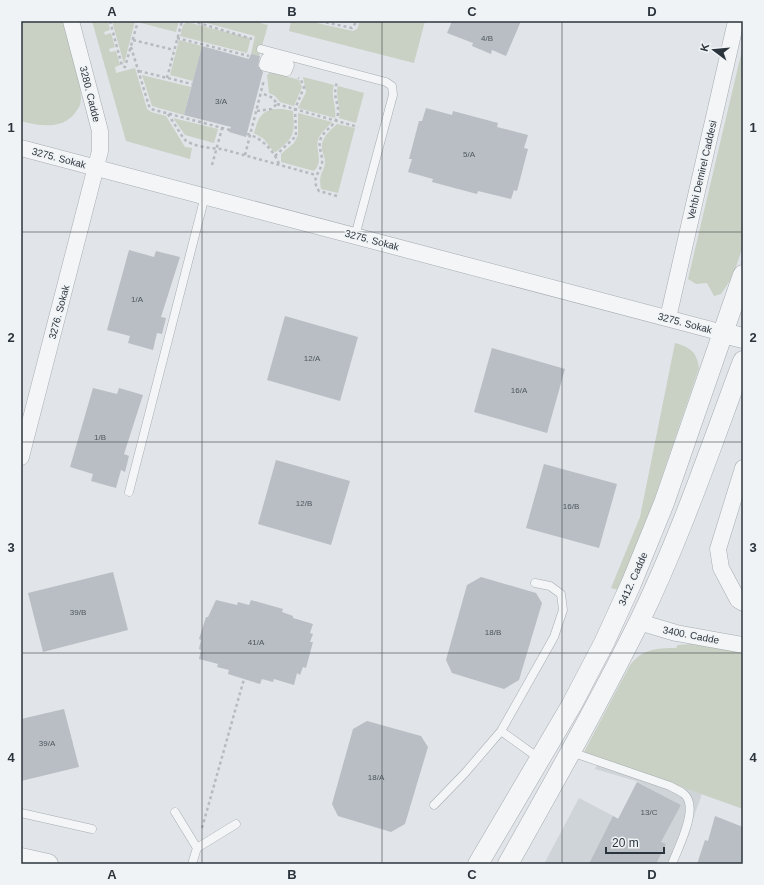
<svg xmlns="http://www.w3.org/2000/svg" width="764" height="885" font-family="Helvetica,sans-serif">
<style>
.built{fill:#cfd4d9}
.green{fill:#c8d1c3}
.building{fill:#b8bec4}
.lines{fill:none;stroke-linecap:round;stroke-linejoin:round}
.service-casing{stroke:#a7acb1;stroke-width:9}
.pedestrian-casing{stroke:#a7acb1;stroke-width:13}
.minor-casing{stroke:#a7acb1;stroke-width:17}
.tertiary-casing{stroke:#a7acb1;stroke-width:21}
.path{stroke:#b7bbbf;stroke-width:2.5;stroke-dasharray:3 3;stroke-linecap:butt}
.service{stroke:#f3f5f7;stroke-width:8}
.pedestrian{stroke:#f3f5f7;stroke-width:12}
.minor{stroke:#f3f5f7;stroke-width:16}
.tertiary{stroke:#f3f5f7;stroke-width:20}
.grid{fill:none;stroke:#2b343d;stroke-width:1;stroke-opacity:0.55}
.labels{text-anchor:middle;dominant-baseline:central;stroke-width:3;stroke-linejoin:round;paint-order:stroke}
.number-label{font-size:8px;fill:#4e565f}
.street-label{font-size:10px;fill:#2b343d;stroke:#f0f3f5}
.neatline{fill:none;stroke:#2b343d;stroke-width:1.5}
.grid-label{font-size:13px;text-anchor:middle;font-weight:bold;fill:#2b343d}
</style>
<rect width="100%" height="100%" fill="#e1e4e8"/>
<path class="built" d="M601 758 702 794 677 864H544L579 798 661 841 681 805 636 781 595 769Z"/>
<path class="green" d="M21 21H63C68 39 85 88 80 105 79 108 76 111 75 113 62 130 39 126 21 121Z
M92 21H108L110 30 104 32 105 35 111 33 115 47 109 49 110 52 116 51 120 65 115 67 116 73 135 68 147 109 151 112 166 116 185 147 192 148 190 159 126 141Z
M112 21H135L124 64Z
M141 21H179L176 32 141 23Z
M199 21H252L268 25 259 56 251 54 255 36Z
M291 21H308L353 31 357 29 360 21H425L414 63 289 31Z
M187 22 249 38 250 41 247 53 180 36 183 25Z
M179 40 202 46 193 81 170 75Z
M743 46V246L733 276 721 294 714 296 707 283 696 284 688 279Z
M271 72 299 80 302 87 294 106 280 102 275 96 269 93 267 75Z
M142 75 191 87 184 115 152 106Z
M303 77 334 85C330 97 337 106 335 118L298 108 306 92Z
M338 86 364 93 356 123 339 118C341 107 335 98 338 86Z
M273 109H283L293 111C295 134 294 137 276 152L273 151 264 139 254 133C258 120 259 113 273 109Z
M298 113 332 122C327 128 320 133 318 140 315 151 324 161 314 171L281 162V154L294 143 298 135Z
M173 118 218 129 214 143 185 135Z
M337 124 355 128 338 193 321 189C318 172 324 174 325 162 325 158 323 154 322 150 320 138 330 131 337 124Z
M675 343C690 347 697 352 699 368L643 532 619 590 611 588 640 517Z
M692 644 743 652V809L584 752 630 665C643 649 656 648 676 648L678 645Z"/>
<path class="building" d="M452 21H521L506 56 492 50 491 54 472 46 473 43 447 33Z
M202 46 249 59 251 54 260 56 258 66 263 72 246 137 229 132 231 127 184 115Z
M426 108 452 115 453 111 498 123 497 127 528 135 524 148 528 149 517 191 514 190 511 199 478 191 477 194 432 182 433 179 408 172 412 159H409L419 121H422Z
M129 250 154 257 156 251 180 257 161 317 166 318 162 334 157 333 153 350 128 343 130 336 107 330Z
M285 316 358 337 340 401 267 380Z
M492 348 565 369 547 433 474 412Z
M93 388 117 394 119 388 143 395 124 454 129 456 125 472 121 470 116 488 91 481 93 474 70 467Z
M276 460 350 481 331 545 258 524Z
M544 464 617 484 599 548 526 528Z
M113 572 128 630 43 652 28 593Z
M481 577 536 593 542 603 519 680 504 689 452 673 446 660 467 585Z
M216 600 237 605 238 602 249 605 251 600 283 609 282 612 293 616V618L313 624 310 633 313 634 310 642H313L306 668 303 667 300 675 297 673 294 685 274 679 273 682 262 679 260 684 228 674 229 670 217 667 218 664 199 659 201 650 199 649 201 640 199 639 206 617H208Z
M64 709 79 767 21 781V719Z
M367 721 421 736 428 747 405 824 391 832 338 816 332 804 353 729Z
M637 782 681 805 661 842 666 844 656 864H589L613 816 618 819Z
M715 816 743 827V857L741 864H697L705 840 708 841Z"/>
<g class="lines">
<g class="service-casing">
<path id="service" d="M261 49 386 82 392 86 393 95 355 236
M129 492 205 196
M501 731 540 759
M571 752 670 786C675 789 681 791 684 794 700 807 678 848 672 864
M434 805 465 773 501 731 554 637 563 610 561 594 550 586 535 583
M175 812 197 848
M21 813 92 829
M192 864 197 848 236 824"/>
</g>
<g class="pedestrian-casing">
<path id="pedestrian" d="M267 59 288 65 286 70 265 65Z"/>
</g>
<g class="minor-casing">
<path id="minor" d="M21 148 723 333
M668 318 736 21
M21 457 100 151V131L71 21
M743 468 718 549 721 568 738 600 743 603
M639 622 676 633 743 645"/>
</g>
<g class="tertiary-casing">
<path id="tertiary" d="M723 333 743 338
M21 858 48 864
M478 864 571 706 604 643 631 584 664 503 743 275
M508 864C553 784 598 704 639 622 680 538 710 449 743 361"/>
</g>
<path class="path" d="M110 21 122 66 125 67 138 21
M192 21 252 39
M320 21 352 28 357 21
M177 38 249 56
M133 40 174 50
M131 47 149 106 151 109 230 130
M139 71 192 84
M167 78 182 21
M277 104 358 127
M257 111 271 109 277 104 273 98 261 93
M168 114 184 139C193 147 210 148 222 149L316 175
M247 134C261 137 274 151 279 164
M245 155 264 80
M275 156 296 136 295 109 304 87 301 80 298 78
M212 165 223 125
M337 196 319 191C310 178 320 174 322 163 323 154 317 147 321 138 326 128 337 125 338 113 339 102 332 98 337 82
M202 828 244 679"/>
<use href="#service" class="service"/>
<use href="#pedestrian" class="pedestrian"/>
<use href="#minor" class="minor"/>
<use href="#tertiary" class="tertiary"/>
</g>
<path class="grid" d="M202 21V864M382 21V864M562 21V864M21 232H743M21 442H743M21 653H743"/>
<g class="labels">
<g class="number-label">
<text x="487" y="38">4/B</text>
<text x="221" y="101">3/A</text>
<text x="469" y="154">5/A</text>
<text x="137" y="299">1/A</text>
<text x="312" y="358">12/A</text>
<text x="519" y="390">16/A</text>
<text x="100" y="437">1/B</text>
<text x="304" y="503">12/B</text>
<text x="571" y="506">16/B</text>
<text x="78" y="612">39/B</text>
<text x="493" y="632">18/B</text>
<text x="256" y="642">41/A</text>
<text x="47" y="743">39/A</text>
<text x="376" y="777">18/A</text>
<text x="649" y="812">13/C</text>
</g>
<g class="street-label">
<text transform="translate(90 94) rotate(76)">3280. Cadde</text>
<text transform="translate(59 158) rotate(15)">3275. Sokak</text>
<text transform="translate(702 170) rotate(-77)">Vehbi Demirel Caddesi</text>
<text transform="translate(372 240) rotate(15)">3275. Sokak</text>
<text transform="translate(59 312) rotate(-75)">3276. Sokak</text>
<text transform="translate(685 323) rotate(15)">3275. Sokak</text>
<text transform="translate(633 579) rotate(-66)">3412. Cadde</text>
<text transform="translate(691 635) rotate(11)">3400. Cadde</text>
</g>
</g>
<rect width="764" height="885" fill="none" stroke="#f0f3f5" stroke-width="44"/>
<g transform="translate(714 50) rotate(286)" stroke="#f0f3f5" stroke-width="3" paint-order="stroke">
<path d="M0-3L7 15L0 10L-7 15Z" fill="#2b343d"/>
<text y="-6" font-size="11" font-weight="bold" text-anchor="middle" fill="#2b343d">K</text>
</g>
<path d="M606 847v6h58v-6" fill="none" stroke="#2b343d" stroke-width="2"/>
<text x="612" y="847" font-size="12" fill="#2b343d" stroke="#f0f3f5" stroke-width="3" paint-order="stroke">20 m</text>
<rect x="22" y="22" width="720" height="841" class="neatline"/>
<g class="grid-label">
<text x="112" y="16">A</text>
<text x="292" y="16">B</text>
<text x="472" y="16">C</text>
<text x="652" y="16">D</text>
<text x="11" y="132">1</text>
<text x="753" y="132">1</text>
<text x="11" y="342">2</text>
<text x="753" y="342">2</text>
<text x="11" y="552">3</text>
<text x="753" y="552">3</text>
<text x="11" y="762">4</text>
<text x="753" y="762">4</text>
<text x="112" y="879">A</text>
<text x="292" y="879">B</text>
<text x="472" y="879">C</text>
<text x="652" y="879">D</text>
</g>
</svg>
